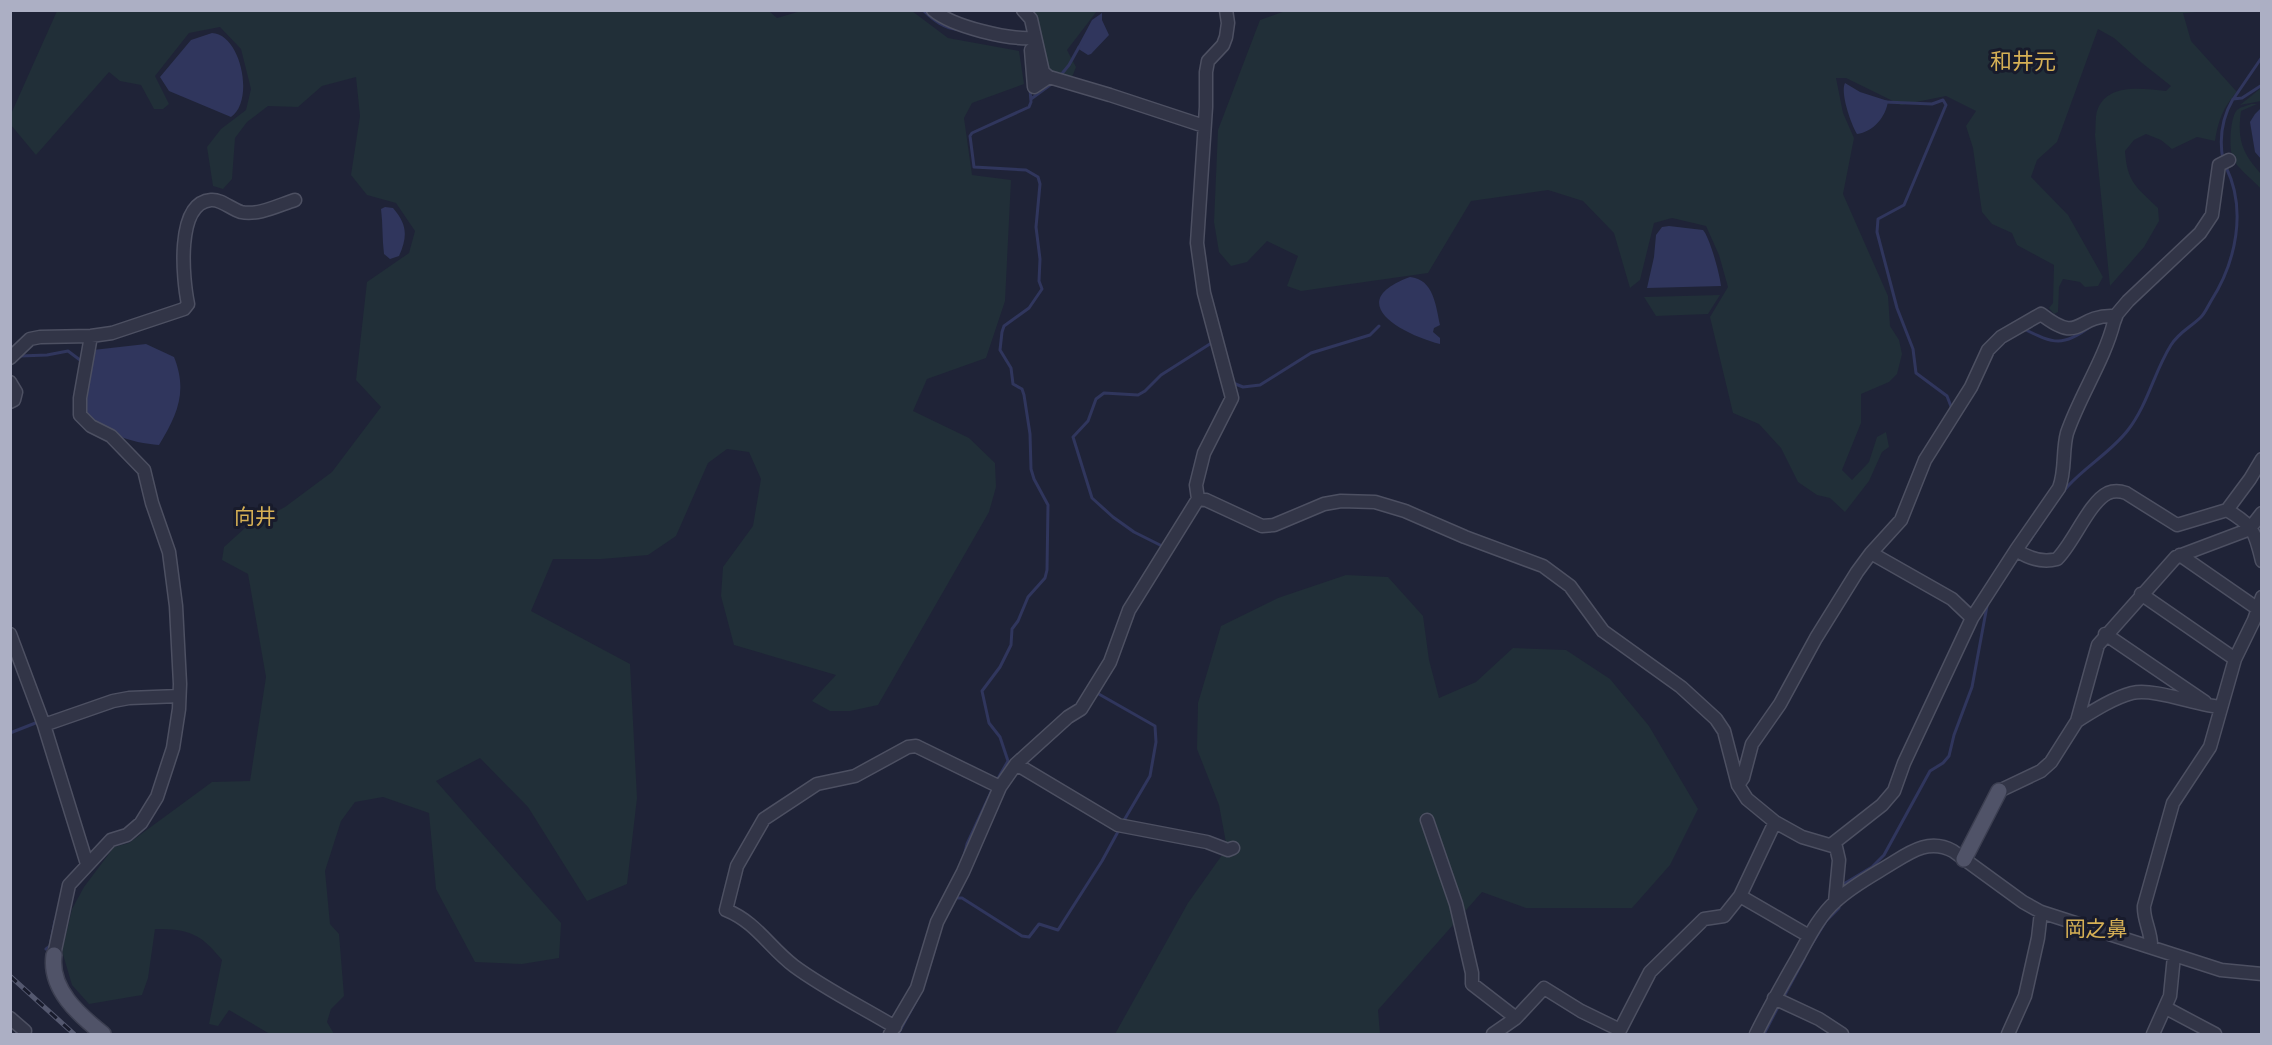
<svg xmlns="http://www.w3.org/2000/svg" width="2272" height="1045" font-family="'Archivo Narrow','Noto Sans JP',sans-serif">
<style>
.green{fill:#212f38}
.water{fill:#30365d}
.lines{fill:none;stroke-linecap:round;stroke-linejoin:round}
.stream{stroke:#30365d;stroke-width:3}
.minor-casing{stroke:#4d5062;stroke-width:15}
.major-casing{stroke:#3c3f51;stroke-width:18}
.minor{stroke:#323547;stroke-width:12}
.major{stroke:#505368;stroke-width:15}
.rail-casing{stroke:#54586f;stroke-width:5}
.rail{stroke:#181b2c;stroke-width:3;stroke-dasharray:9;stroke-linecap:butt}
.labels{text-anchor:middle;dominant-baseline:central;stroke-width:6;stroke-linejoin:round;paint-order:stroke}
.neighbourhood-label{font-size:21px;fill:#d6b055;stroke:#181b2c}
.quarter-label{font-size:22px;fill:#d6b055;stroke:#181b2c}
</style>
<rect width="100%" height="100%" fill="#1f2337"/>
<path class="green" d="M769 11 777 18 801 11H912L948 38 1019 51 1024 84 972 103 964 118 972 175 1011 180 1005 301 986 358 927 379 913 411 969 438 995 463 996 487 989 512 878 705 850 711H830L812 701 836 675 734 645 721 596 723 567 753 526 761 479 749 452 727 449 708 463 676 536 648 555 601 559H553L531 611 630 664 637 798 627 884 587 901 528 807 480 758 436 781 561 923 559 958 522 964 475 962 436 889 429 813 383 797 355 802 341 821 325 871 330 924 339 934 344 996 331 1009 327 1022 334 1034H270L229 1010 218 1026 209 1024 222 960C200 933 189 929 155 929L148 978 142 995 89 1004 72 985 62 951 72 909 84 887 114 847 129 843 212 782 250 781 266 677 248 574 222 560 224 547 245 528 285 507 332 472 381 407 356 380 367 282 409 253 415 231 396 203 367 195 351 175 360 116 356 77 322 86 298 107 268 106 247 122 235 138 232 179 223 189 213 186 207 147 221 129 246 110 251 89 241 49 220 27 189 33 155 76 169 104 163 109H154L141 85 120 81 109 72 36 155 11 125V114L57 11Z
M1030 11H1097L1067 50 1076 67 1071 80 1046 71Z
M1285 11H2211L2183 13 2191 41 2237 92C2223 107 2218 121 2215 141L2197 137 2172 149 2161 140 2146 134 2134 140 2125 151C2127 182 2136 187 2158 208L2159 221 2144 247 2110 286 2095 135C2096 128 2095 118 2097 111 2107 82 2143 89 2166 91L2171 86 2142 63 2114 38 2098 29 2057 142 2037 160 2031 177 2068 215 2103 277 2098 286 2085 287 2080 282 2063 279 2059 287 2058 312 2054 314 2049 308 2053 303 2054 265 2017 245 2012 233 1992 224 1982 212 1973 148 1966 126 1976 111 1946 96 1901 105 1846 78H1836L1843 113 1854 138 1843 194 1888 296 1890 326 1899 340 1902 354 1897 374 1889 382 1861 394V423L1842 470 1852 480 1869 462 1877 437 1886 432 1889 447 1882 452 1869 481 1845 512 1830 498 1817 495 1798 482 1781 448 1759 424 1733 413 1710 317 1728 287 1719 255 1706 226 1672 218 1654 223 1640 280 1630 288 1614 233 1583 201 1548 190 1471 201 1428 273 1301 291 1287 286 1298 256 1267 241 1247 262 1231 266 1219 252 1214 222 1218 130 1260 20Z
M2261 88V101L2240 105Z
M2251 104H2257L2241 111C2237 140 2242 153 2261 174V189C2253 180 2241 171 2234 161 2228 152 2230 117 2237 110 2240 107 2247 106 2251 104Z
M1720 295 1708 314 1656 316 1644 297Z
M1346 575 1388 577 1423 616 1429 660 1439 698 1476 682 1513 648 1566 650 1610 679 1649 726 1698 809 1670 865 1632 908H1526L1482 892 1378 1010 1380 1034H1115L1188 903 1227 848 1219 805 1197 749 1198 703 1221 626 1278 598Z"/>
<path class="water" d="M1102 13V20L1109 35 1091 54 1088 55 1077 48 1092 20Z
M212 33C241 34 255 101 231 117L169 91 160 77 191 40Z
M1845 83 1860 92 1888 101C1886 117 1873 132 1857 134 1851 124 1840 93 1845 83Z
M2261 108V159L2255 152 2250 122 2255 114Z
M385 207 393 208C407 224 408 236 399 256L390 259 384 254C382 239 383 224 381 209Z
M1669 226 1703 230C1710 238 1720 275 1721 286L1647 288 1654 257 1656 235 1662 227Z
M1410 277C1434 279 1436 307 1440 325L1434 328 1433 332 1440 338V344C1402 334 1342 302 1410 277Z
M146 344 174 357C188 392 177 415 159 445 132 443 98 433 83 409L93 350Z"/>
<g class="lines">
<path class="stream" d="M923 10C934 21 944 28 960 30
M1060 76 1069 65 1079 47
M2234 98 2262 57
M1031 99 1050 85
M1885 102 1932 104 1943 100 1946 105 1904 205 1878 219 1877 232 1897 308 1913 349 1916 373 1947 396 1952 409
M2223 160C2219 139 2222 118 2233 99L2242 98 2262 85
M2024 329C2054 344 2063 347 2091 326
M20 356 47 355 68 351 84 363
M1233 383 1243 387 1260 385 1311 353 1370 335 1379 326
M1164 547 1134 532 1113 517 1092 498 1073 437 1088 421 1096 399 1104 393 1138 395 1145 391 1161 375 1213 342
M2023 550C2038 530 2051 505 2068 486 2086 466 2111 452 2128 430 2148 404 2154 372 2171 345 2179 332 2191 327 2201 317 2205 313 2208 306 2211 301 2236 262 2247 210 2226 167
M1099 690 1097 693 1155 726 1156 742 1150 776 1123 822
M10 733 38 722
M996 782 1008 761 1000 737 989 723 982 691 1000 667 1011 645 1012 629 1018 621 1028 597 1045 578 1047 570 1048 505 1034 479 1031 469 1030 434 1024 395 1022 389 1013 384 1011 368 1000 350 1002 332 1004 326 1029 308 1042 289 1039 281 1040 259 1036 227 1040 184 1038 177 1026 170 974 167 970 136 972 133 1029 107 1031 102 1030 89
M964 856 967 844 993 788
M1842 885 1872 867 1884 855 1930 771 1943 763 1949 756 1954 735 1972 687 1987 606
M955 898H962L1022 936 1029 937 1039 924 1058 930 1102 861 1120 828
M1810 947 1826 921 1839 908V904
M46 949 50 946 55 921
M924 984 935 948
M1783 998 1804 959
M898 1034 916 1001
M1764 1034 1780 1003"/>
<g class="minor-casing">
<path id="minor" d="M933 10C953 27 1009 40 1035 38
M1023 10 1031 19 1043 72 1049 77 1110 95 1204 126
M1031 50 1034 87 1049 77
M2114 322 2117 314 2128 301 2200 233 2212 215 2219 165 2229 160
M10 358 30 339 40 337 91 336 112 333 184 309 188 304C183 280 175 203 211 200 221 199 231 209 241 212 258 216 279 205 295 200
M10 382 16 392 14 400 10 402
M2262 459 2250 479 2227 510C2254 526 2255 532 2262 561
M1198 499 1206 500 1262 526 1274 525 1324 504 1341 501 1375 502 1405 511 1465 537 1543 566 1570 586 1603 631 1681 687 1716 719 1724 731 1738 785 1747 799 1775 822 1802 837 1836 847 1839 860 1835 902
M1871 553 1952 599 1972 618 2016 550
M2180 555 2258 609
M2141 594 2235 659
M10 634 44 725 87 864
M2105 634 2205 702
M2077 721C2093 711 2113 698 2132 693 2155 688 2196 705 2221 707
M44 725 113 701 129 698 179 696
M1016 764 1118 825 1207 842 1228 850 1233 848
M1738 785 1743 778 1752 744 1780 704 1816 638 1857 572 1871 553 1901 520 1925 460 1971 387 1988 350 2001 337 2041 314C2081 345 2075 316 2111 316L2114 322C2104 361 2080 395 2067 433 2062 451 2066 470 2059 488L2016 550C2028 558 2042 563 2057 559 2073 544 2089 502 2108 493 2115 490 2120 491 2126 493L2177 525 2227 510
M1999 791 2041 771 2051 762 2077 721 2098 645 2176 557 2245 531 2251 527 2262 513
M1427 820 1456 904 1472 973V984L1516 1018 1544 988 1581 1011 1620 1030
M1831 845 1882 805 1894 791 1904 763 1972 618
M1740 896 1809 936
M2151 947C2152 933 2143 920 2144 906L2173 803 2210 747 2235 659 2254 620 2262 597
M54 955 69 885 111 840 127 835 141 823 157 797 173 748 179 709 180 684 176 606 169 552 152 503 144 470 111 436 91 426 80 415V398L91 336
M1774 998 1819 1019 1842 1034
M2166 1008 2215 1034
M10 1018 25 1031
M895 1027C862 1007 825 989 794 966 769 947 756 922 726 910L737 866 764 819 817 784 855 776 908 747 916 746 1000 787
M890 1034 917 988 937 922 963 872 1000 787 1016 764 1068 717 1081 709 1110 662 1129 610 1198 499 1196 485 1204 453 1232 398 1204 293 1197 243 1206 107V72L1208 61 1223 45 1226 37 1228 23 1226 10
M1493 1034 1516 1018
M1618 1034 1650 972 1704 919 1724 916 1740 896 1775 822
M1756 1034C1769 1008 1783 983 1798 957 1809 937 1819 916 1836 901 1853 885 1875 874 1894 862 1913 850 1931 839 1953 851L2023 902 2041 912 2221 970 2262 974
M2008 1034 2025 996 2038 938 2041 912
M2153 1034 2170 996 2174 956"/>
</g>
<g class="major-casing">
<path id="major" d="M1964 859 1999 791
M54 955C49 989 79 1015 103 1034"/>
</g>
<use href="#minor" class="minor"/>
<use href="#major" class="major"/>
<g class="rail-casing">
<path id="rail" d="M10 976 74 1034"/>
</g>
<use href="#rail" class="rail"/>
</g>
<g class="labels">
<g class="neighbourhood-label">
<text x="255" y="516">向井</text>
<text x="2096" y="928">岡之鼻</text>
</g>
<g class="quarter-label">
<text x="2023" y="61">和井元</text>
</g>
</g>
<rect width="2272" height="1045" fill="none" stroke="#acafc4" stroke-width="24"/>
</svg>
